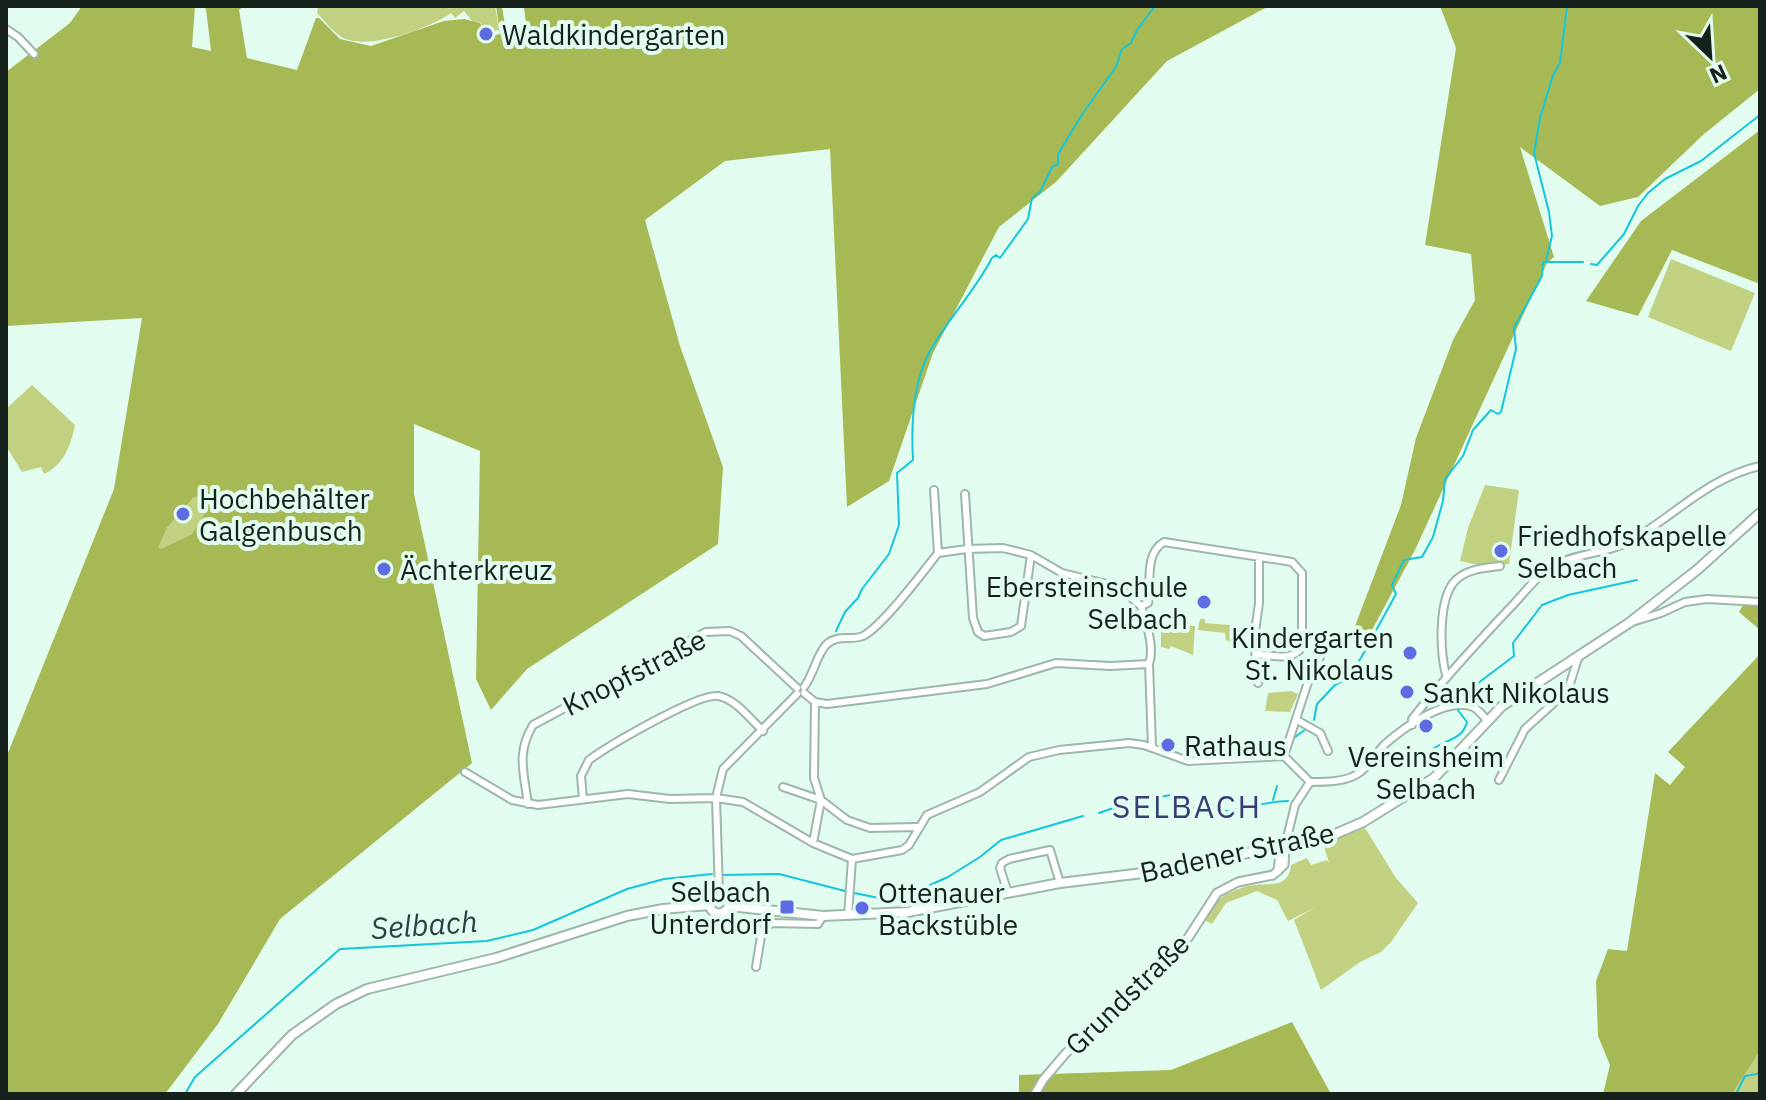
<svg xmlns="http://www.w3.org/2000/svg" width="1766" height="1100" font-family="'IBM Plex Sans',sans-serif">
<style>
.green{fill:#c1d181}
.forest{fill:#a7b955;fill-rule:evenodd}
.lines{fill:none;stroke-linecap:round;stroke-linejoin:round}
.stream{stroke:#13c6da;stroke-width:2}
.minor-casing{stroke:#9db7a9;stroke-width:10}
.tertiary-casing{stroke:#9db7a9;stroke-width:11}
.secondary-casing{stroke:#9db7a9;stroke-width:12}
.minor{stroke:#fff;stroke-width:6}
.tertiary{stroke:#fff;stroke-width:7}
.secondary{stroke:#fff;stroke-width:8}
.poi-dot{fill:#5f6be2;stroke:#e2fdef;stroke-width:3}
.labels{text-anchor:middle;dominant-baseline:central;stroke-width:8;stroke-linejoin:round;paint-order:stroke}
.poi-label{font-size:28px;fill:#17211c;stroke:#e2fdef;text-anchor:start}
.street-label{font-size:28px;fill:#17211c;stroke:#e2fdef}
.water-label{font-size:30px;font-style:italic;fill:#284145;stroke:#e2fdef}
.quarter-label{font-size:32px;letter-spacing:2px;fill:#363d79;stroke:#e2fdef}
</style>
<rect width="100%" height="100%" fill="#e2fdef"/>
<path class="green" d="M318 6H447L449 9 452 6H495L499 30 486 33 481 23 472 21 464 11 455 18 451 13C430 28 364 53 340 36 331 30 324 20 317 13Z
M1671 259 1755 293 1731 351 1648 317Z
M32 385 75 425C71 445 64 465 44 474L41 467 22 472 6 446V409Z
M1485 485 1519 490 1509 564 1488 567 1460 561 1468 528Z
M217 494 192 534 161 549 157 547 167 528 194 497Z
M1200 619H1205V623L1230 625V642L1226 640 1225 633 1198 630Z
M1184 625 1195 626 1193 655 1171 646 1169 649 1161 647V630H1173Z
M1291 691 1298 694 1290 712 1265 711 1268 693Z
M1365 828 1396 878 1418 903 1391 942 1381 952 1360 962 1321 990 1294 920 1316 907 1288 921 1277 900 1257 891 1226 903 1212 924 1204 920C1210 912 1216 900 1225 895 1233 891 1247 885 1256 885 1273 883 1288 888 1291 865L1307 858 1311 865 1327 860 1329 863 1323 843Z
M1760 1051V1094H1732Z"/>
<path class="forest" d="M82 6H195L192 47 211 51 206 9 201 6H244L239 10 247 58 297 70 316 18H319L340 39 371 46 444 21 464 19 480 23 488 37 500 34 496 6H502L506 32 515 44H520L527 35 524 6H1269L1167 61 1056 182 999 227 933 353 889 481 847 507 830 149 725 161 645 220 680 346 723 467 718 544 527 669 491 710 476 679 480 451 414 424V494L472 763 280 919 218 1024 165 1094H6V758L114 489 142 318 6 326V72L70 23ZM216 495 192 534 161 549 158 547 167 528 194 497Z
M1440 6H1760V89L1704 134 1638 197 1600 206 1520 147 1554 257 1547 263 1415 550 1372 630 1352 634 1401 505 1416 438 1453 340 1475 300 1471 254 1425 245 1456 48Z
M1760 130V284L1672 250 1638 316 1586 301 1641 221Z
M1743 605 1760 606V630L1739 612Z
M1760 654V1051L1732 1094H1603L1610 1065 1598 1036 1596 981 1608 949 1627 951 1655 773 1670 785 1685 767 1668 752Z
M1292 1022 1331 1094H1019V1075L1171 1070Z"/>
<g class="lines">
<path class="stream" d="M1546 260 1552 236 1549 212 1534 153 1540 118 1553 75 1560 63 1567 6
M1591 264 1597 265 1624 234 1638 206 1648 193 1665 179 1701 161 1760 115
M836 631 845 612 858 598 862 589 889 554 899 525 897 473 913 460C911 425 913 382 930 351 948 319 975 291 992 258L996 255 1000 258 1028 219 1032 198 1040 192 1052 167 1058 164V154L1083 113 1116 67 1122 49 1131 43 1137 30 1155 6
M1457 703V699L1514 656 1513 643 1542 605 1568 595 1637 580
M1314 720 1317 704 1335 685 1346 679 1361 658 1396 594 1392 585 1404 560 1422 557 1433 537 1443 501 1445 479 1463 456 1473 430 1491 410 1498 414 1501 412 1516 349 1514 328 1542 276 1543 262H1583
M1291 740 1306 729
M1396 761C1419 759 1419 757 1438 746 1451 738 1462 739 1467 722L1457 709
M1273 800 1277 786
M1099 813 1131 802 1171 795C1212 829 1243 802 1288 801
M722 875 779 874 845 891
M854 893 894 901 948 877 980 857 1001 840 1083 816
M185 1094 195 1077 340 949 487 941 533 930 627 889 664 879 712 874
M1736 1094 1745 1076 1757 1074 1760 1070"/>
<g class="minor-casing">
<path id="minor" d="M6 29 18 37 34 54
M934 490 938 553
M965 494 973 618 978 632 984 636 1011 632 1021 626 1031 555
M1141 606 1148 603 1149 598C1150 579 1146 552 1164 542L1292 562 1302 573V647C1292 662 1272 655 1256 654
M1141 606C1146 623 1155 647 1149 664L1152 747
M1632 622 1661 613 1685 602 1707 599 1760 602
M1446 675C1440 652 1438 601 1454 582 1465 569 1484 568 1500 566
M1258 683 1254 639 1259 603V557
M804 687C814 674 817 653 827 644 838 634 851 641 863 636 882 627 923 572 938 553L967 549 1003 548 1031 555 1062 573 1119 587 1141 606
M804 693 815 702 827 704 987 684 1056 663 1110 666 1149 664
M1297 720 1320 733 1328 751
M1412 725V719C1443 680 1475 645 1509 609 1524 594 1535 577 1553 566 1578 552 1609 554 1634 539 1676 514 1710 477 1760 466
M1284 756 1307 685 1325 646
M465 772 512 800 538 805 628 794 670 799 716 798 743 802 813 843 852 859 902 850 909 845 927 815 980 792 1029 757 1059 750 1129 743 1144 745 1188 761 1284 756 1310 782C1326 782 1346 782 1359 773 1369 766 1376 753 1384 745 1403 728 1447 696 1473 707 1478 709 1483 716 1487 720
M1499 780 1525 729 1568 690 1579 655
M783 787 821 800 847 820 870 828 917 827
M583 799 581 776 589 760C608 746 698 693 718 696 736 699 750 719 763 731
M528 804C524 773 516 753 533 725L706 632 730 631 741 636 797 688
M813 843 821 800 814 778 815 702
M1285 846 1295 805 1310 782
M719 893 716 798 723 769 797 694
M1008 893 1000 868 1002 863 1009 859 1050 850 1060 883
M848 916 852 859
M756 967 762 930 772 923 818 924 823 916"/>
</g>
<g class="tertiary-casing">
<path id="tertiary" d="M1278 871 1280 854 1284 847
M1035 1094 1043 1080 1066 1053 1188 938 1217 893 1238 882 1273 875 1284 865 1285 846"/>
</g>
<g class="secondary-casing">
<path id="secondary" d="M709 905 713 896 719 893 727 897 729 906
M709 905C713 916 724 916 729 906
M729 906 823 916 908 912 1060 883 1168 870 1333 835 1363 822 1434 778 1502 706 1629 623 1697 570 1760 513
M236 1094 292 1035 336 1004 367 989 496 958 627 916 663 909 709 905"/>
</g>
<use href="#minor" class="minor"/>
<use href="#tertiary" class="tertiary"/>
<use href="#secondary" class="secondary"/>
</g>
<g class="poi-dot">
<circle cx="486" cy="34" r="8"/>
<circle cx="183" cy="514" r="8"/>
<circle cx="1501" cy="551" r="8"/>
<circle cx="384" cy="569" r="8"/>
<circle cx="1204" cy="602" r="8"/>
<circle cx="1410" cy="653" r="8"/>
<circle cx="1407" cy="692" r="8"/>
<circle cx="1426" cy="726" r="8"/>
<circle cx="1168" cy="745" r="8"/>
<rect x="779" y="899" width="16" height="16" rx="4"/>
<circle cx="862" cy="908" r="8"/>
</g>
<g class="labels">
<g class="poi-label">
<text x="502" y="34">Waldkindergarten</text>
<text x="199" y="498">Hochbehälter<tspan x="199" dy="32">Galgenbusch</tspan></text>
<text x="1517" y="535">Friedhofskapelle<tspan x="1517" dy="32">Selbach</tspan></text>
<text x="400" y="569">Ächterkreuz</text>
<text x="1188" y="586" text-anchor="end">Ebersteinschule<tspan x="1188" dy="32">Selbach</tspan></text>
<text x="1394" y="637" text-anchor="end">Kindergarten<tspan x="1394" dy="32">St. Nikolaus</tspan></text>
<text x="1423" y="692">Sankt Nikolaus</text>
<text x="1184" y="745">Rathaus</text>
<text x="1426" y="756" text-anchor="middle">Vereinsheim<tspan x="1426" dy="32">Selbach</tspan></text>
<text x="771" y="891" text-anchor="end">Selbach<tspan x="771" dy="32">Unterdorf</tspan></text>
<text x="878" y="892">Ottenauer<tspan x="878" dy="32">Backstüble</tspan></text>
</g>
<g class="street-label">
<text transform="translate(634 672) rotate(-27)">Knopfstraße</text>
<text transform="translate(1237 852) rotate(-12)">Badener Straße</text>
<text transform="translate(1127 994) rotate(-44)">Grundstraße</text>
</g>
<g class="water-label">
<text transform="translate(424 924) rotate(-4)">Selbach</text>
</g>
<g class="quarter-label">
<text x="1187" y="806">SELBACH</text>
</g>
</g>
<rect width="1766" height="1100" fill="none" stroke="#17211c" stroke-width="16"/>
<g transform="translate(1710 56) rotate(155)" stroke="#e2fdef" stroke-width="6" paint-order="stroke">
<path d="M0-6L14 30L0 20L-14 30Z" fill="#17211c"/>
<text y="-12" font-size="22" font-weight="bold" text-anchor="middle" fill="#17211c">N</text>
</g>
</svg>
